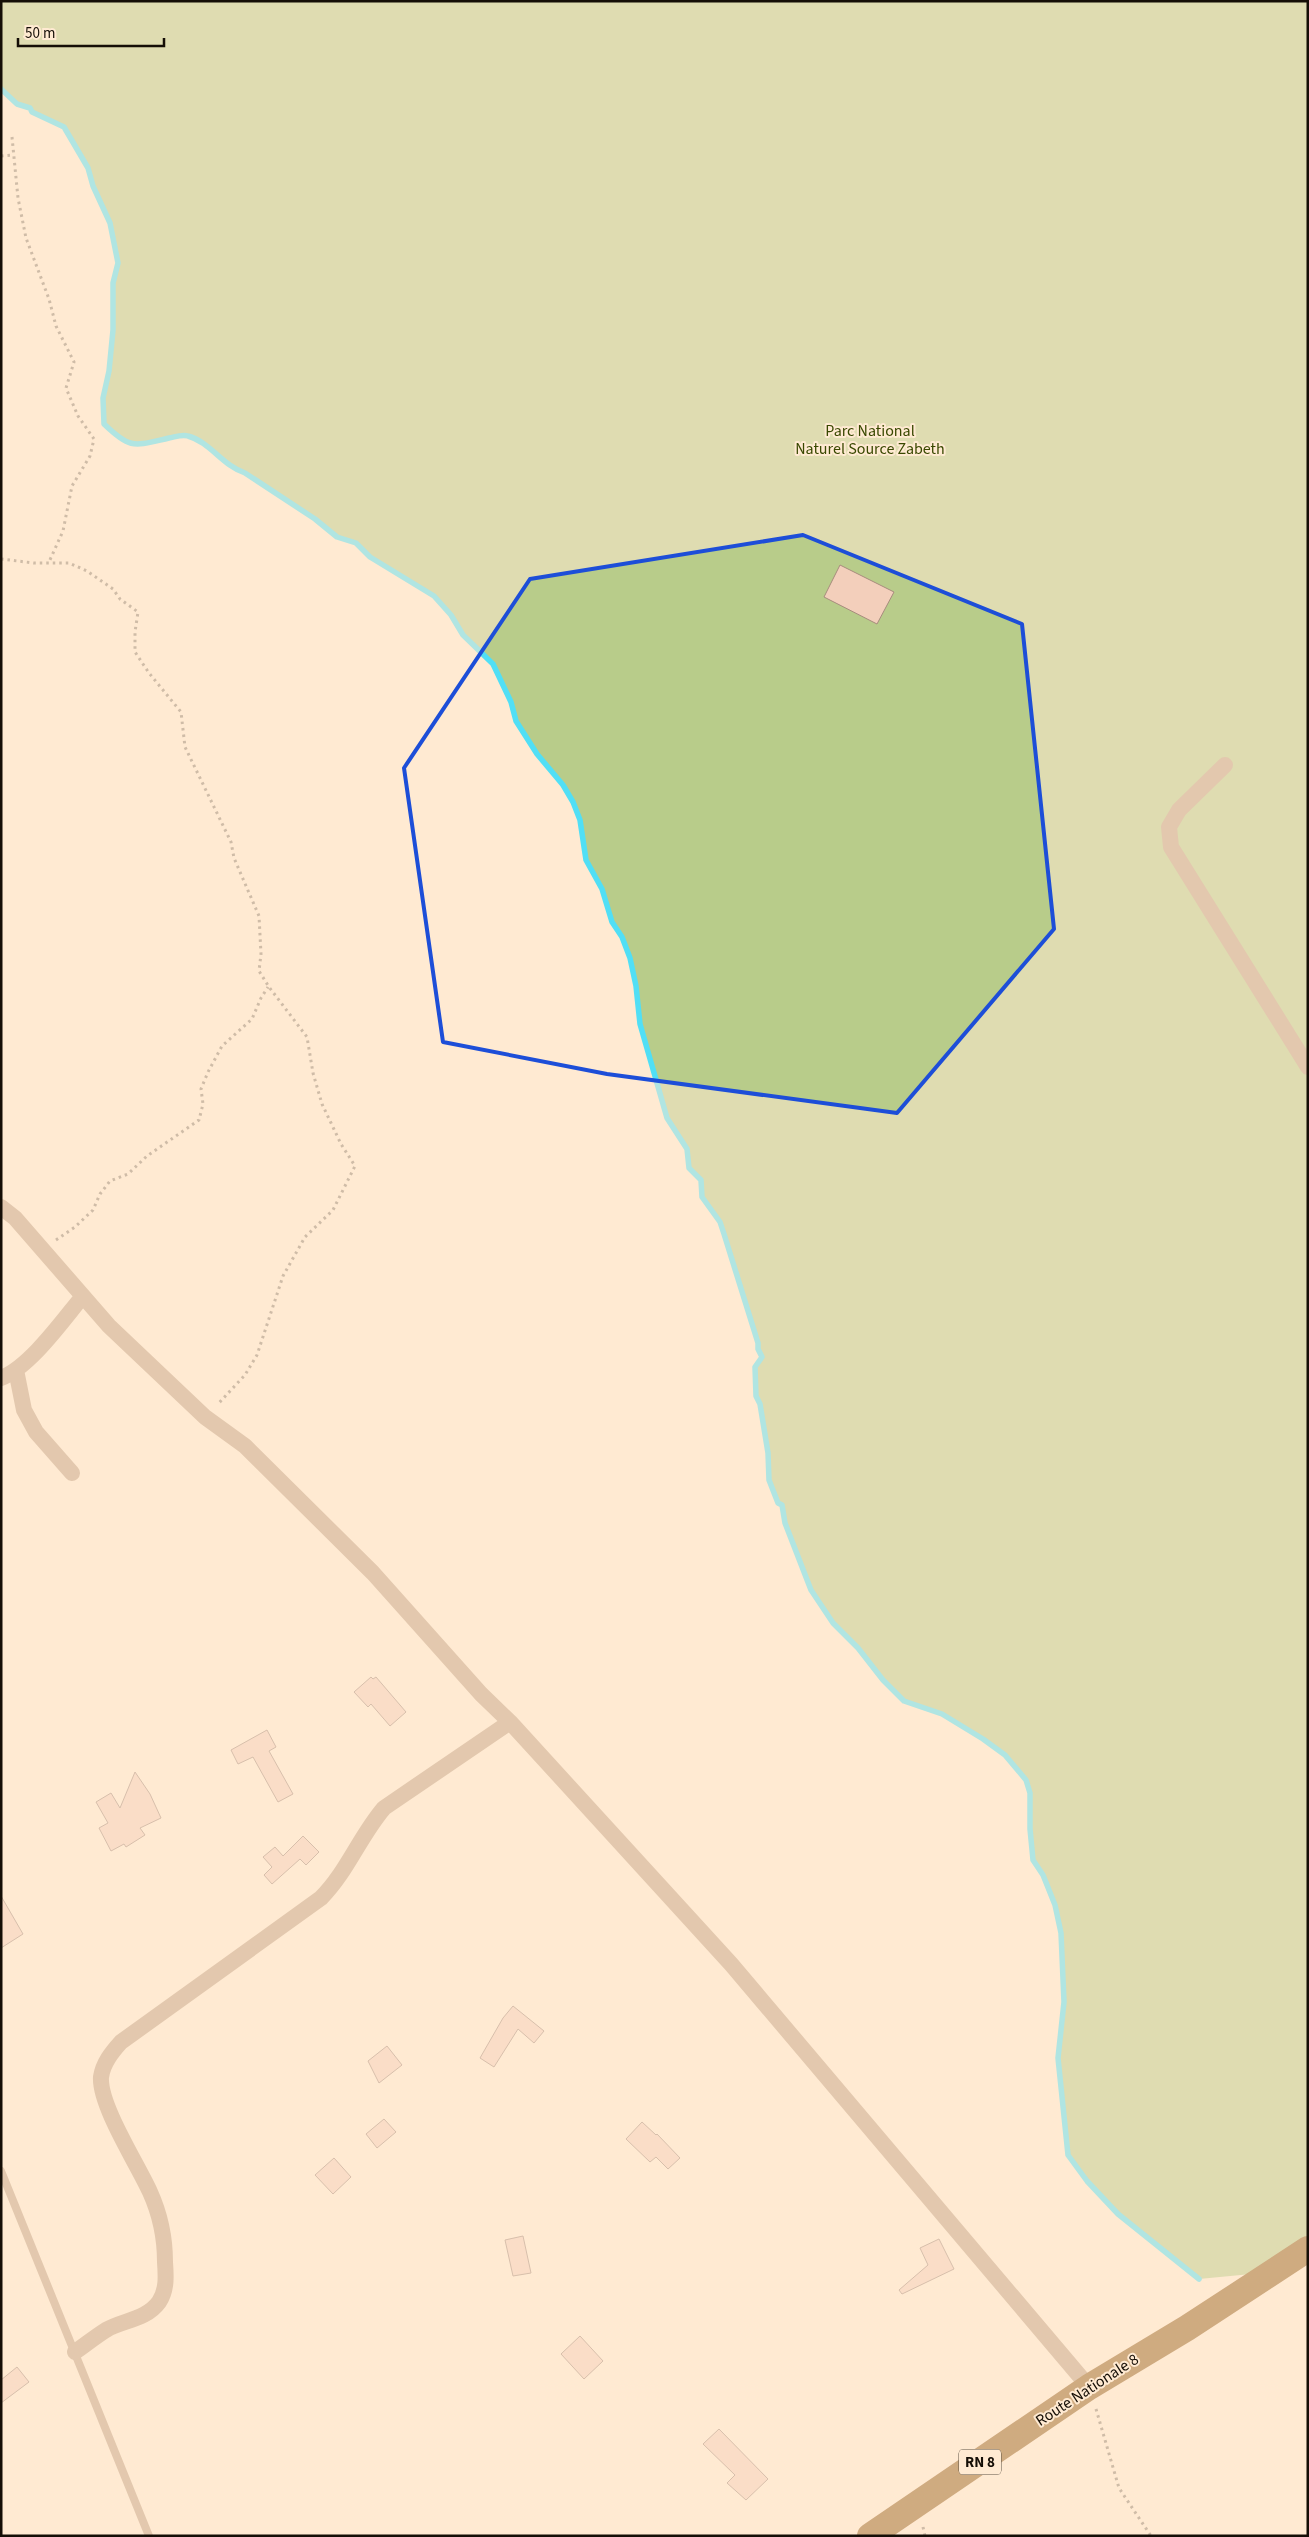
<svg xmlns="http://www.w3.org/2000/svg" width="1309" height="2537" font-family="'Source Sans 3',sans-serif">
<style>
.green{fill:#b8cc8a}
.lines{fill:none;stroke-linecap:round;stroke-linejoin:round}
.stream{stroke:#51dff5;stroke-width:5.5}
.building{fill:#f3cfbb;stroke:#a78c7d}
.path{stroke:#948574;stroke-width:3;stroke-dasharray:2.5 4;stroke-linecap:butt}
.service{stroke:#c0a183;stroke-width:8}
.minor{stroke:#c0a183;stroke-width:16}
.primary{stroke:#955f1e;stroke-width:26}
.marked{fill:none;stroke:#1d4ed8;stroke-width:4;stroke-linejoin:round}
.labels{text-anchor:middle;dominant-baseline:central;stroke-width:4;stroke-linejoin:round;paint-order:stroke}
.shield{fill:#ffead2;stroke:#5b5043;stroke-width:1}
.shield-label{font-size:15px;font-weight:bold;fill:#150e06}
.park-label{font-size:16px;fill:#394800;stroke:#ffead2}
.street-label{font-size:16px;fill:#150e06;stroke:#ffead2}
</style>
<rect width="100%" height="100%" fill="#ffead2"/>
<path class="green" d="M1 1H1308V2249L1273 2272 1199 2279 1118 2214 1087 2181 1068 2155 1058 2058 1064 2002 1061 1933 1055 1905 1043 1875 1033 1860 1030 1829V1793L1026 1780 1005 1755 983 1739 942 1714 904 1701 883 1680 858 1648 833 1623 811 1590 785 1523 782 1505 778 1503 769 1480 768 1453 760 1404 756 1396 755 1367 762 1357 758 1349V1343L724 1234 720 1222 702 1197 701 1180 689 1168 687 1149 667 1118 640 1024 636 986 630 958 622 937 612 922 602 889 586 860 580 820 573 802 563 785 537 754 516 721 511 702 493 664 463 635 451 615 433 596 370 557 356 543 337 537 315 519 245 473C223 466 210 442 188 436 182 434 175 437 169 438 134 446 131 450 104 424L103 398 109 371 113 330V283L118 263 110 223 93 186 88 168 64 127 32 112 30 108 17 104 1 89Z"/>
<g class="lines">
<path class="stream" d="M1 89 17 104 30 108 32 112 64 127 88 168 93 186 110 223 118 263 113 283V330L109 371 103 398 104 424C131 450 134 446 169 438 175 437 182 434 188 436 210 442 223 466 245 473L315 519 337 537 356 543 370 557 434 596 451 615 463 635 493 664 511 702 516 721 537 754 563 785 573 802 580 820 586 860 602 889 612 922 622 937 630 958 636 986 640 1024 667 1118 687 1149 689 1168 701 1180 702 1197 720 1222 724 1234 758 1343V1349L762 1357 755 1367 756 1396 760 1404 768 1453 769 1480 778 1503 782 1505 785 1523 811 1590 833 1623 858 1648 883 1680 904 1701 942 1714 983 1739 1005 1755 1026 1780 1030 1793V1829L1033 1860 1043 1875 1055 1905 1061 1933 1064 2002 1058 2058 1068 2155 1087 2181 1118 2214 1199 2279"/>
</g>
<path class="building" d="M840 565 894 592 877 624 824 597Z
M371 1677 373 1679 376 1677 406 1712 390 1726 371 1704 368 1707 354 1692Z
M267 1730 276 1747 269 1751 293 1794 278 1802 253 1757 238 1764 231 1750Z
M135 1772 150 1794 161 1818 140 1828 145 1835 126 1847 124 1844 111 1851 99 1828 108 1823 96 1802 111 1793 120 1808Z
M303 1836 319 1852 306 1865 300 1859 272 1884 264 1875 272 1867 263 1857 275 1847 283 1856Z
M1 1896 23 1934 1 1948Z
M513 2006 544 2031 534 2043 518 2029 494 2067 480 2058 503 2018Z
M387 2046 402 2065 379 2083 368 2061Z
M384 2119 396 2132 377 2148 366 2134Z
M642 2122 656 2135 657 2134 680 2158 668 2169 656 2157 650 2162 626 2139Z
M334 2158 351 2177 333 2194 315 2175Z
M523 2236 531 2273 513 2276 505 2240Z
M939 2239 954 2269 902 2294 899 2290 928 2265 920 2248Z
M580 2336 603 2361 584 2379 561 2354Z
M17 2367 29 2382 1 2403V2380Z
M719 2429 768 2479 746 2500 727 2483 735 2475 703 2444Z"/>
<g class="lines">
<path class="path" d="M12 137 18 198 26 238 49 299 56 326 74 362 66 388 78 416 94 439 90 456 72 486 63 531 49 562
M1 156 13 155
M1 559 34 563H69L87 571 113 589 120 599 138 612 135 632V652L149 673 181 712 185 747 231 842 234 858 259 916 261 954 259 971 269 987 307 1037 313 1073 322 1104 341 1144 355 1166 333 1210 305 1237 283 1276 257 1355 245 1375 218 1404
M56 1240 75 1227 93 1210 100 1194 110 1181 128 1174 147 1156 199 1120 203 1104 201 1089 208 1072 222 1046 252 1019 261 998 268 987
M1096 2409 1119 2488 1151 2536
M923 2527 925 2536"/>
<path class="service" d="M1 2171 149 2536"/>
<path class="minor" d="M1225 765 1179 810 1169 827 1171 847 1308 1067
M1 1207 15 1218 109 1326 205 1417 245 1446 373 1573 481 1694 510 1722 731 1964 1089 2387
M16 1370 24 1410 36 1432 72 1473
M1 1378C30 1367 63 1320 83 1296
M75 2352C85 2345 95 2337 106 2330 123 2320 146 2320 159 2302 167 2290 166 2276 165 2262 165 2238 160 2214 150 2192 138 2165 99 2105 101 2077 103 2063 112 2052 121 2042L321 1898C347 1872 360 1836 384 1808L510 1722"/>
<path class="primary" d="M870 2536 1089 2387 1187 2328 1308 2249"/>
</g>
<path d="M0 0H1309V2537H0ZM803 535 1022 624 1054 929 897 1113 607 1074 443 1042 404 768 530 579Z" fill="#ffead2" fill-opacity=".55" fill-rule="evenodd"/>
<path class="marked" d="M803 535 1022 624 1054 929 897 1113 607 1074 443 1042 404 768 530 579Z"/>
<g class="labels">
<rect class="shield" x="959" y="2449.5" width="42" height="25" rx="4"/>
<g class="shield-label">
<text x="980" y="2462">RN 8</text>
</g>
<g class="park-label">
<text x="870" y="431">Parc National<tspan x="870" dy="18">Naturel Source Zabeth</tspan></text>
</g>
<g class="street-label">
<text transform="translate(1087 2390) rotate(-33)">Route Nationale 8</text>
</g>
</g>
<rect width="1309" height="2537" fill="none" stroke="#150e06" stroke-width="5"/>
<path d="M18 38v8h146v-8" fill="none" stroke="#150e06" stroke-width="2.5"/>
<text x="25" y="38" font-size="15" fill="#150e06" stroke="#ffead2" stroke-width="4" paint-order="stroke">50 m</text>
</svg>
